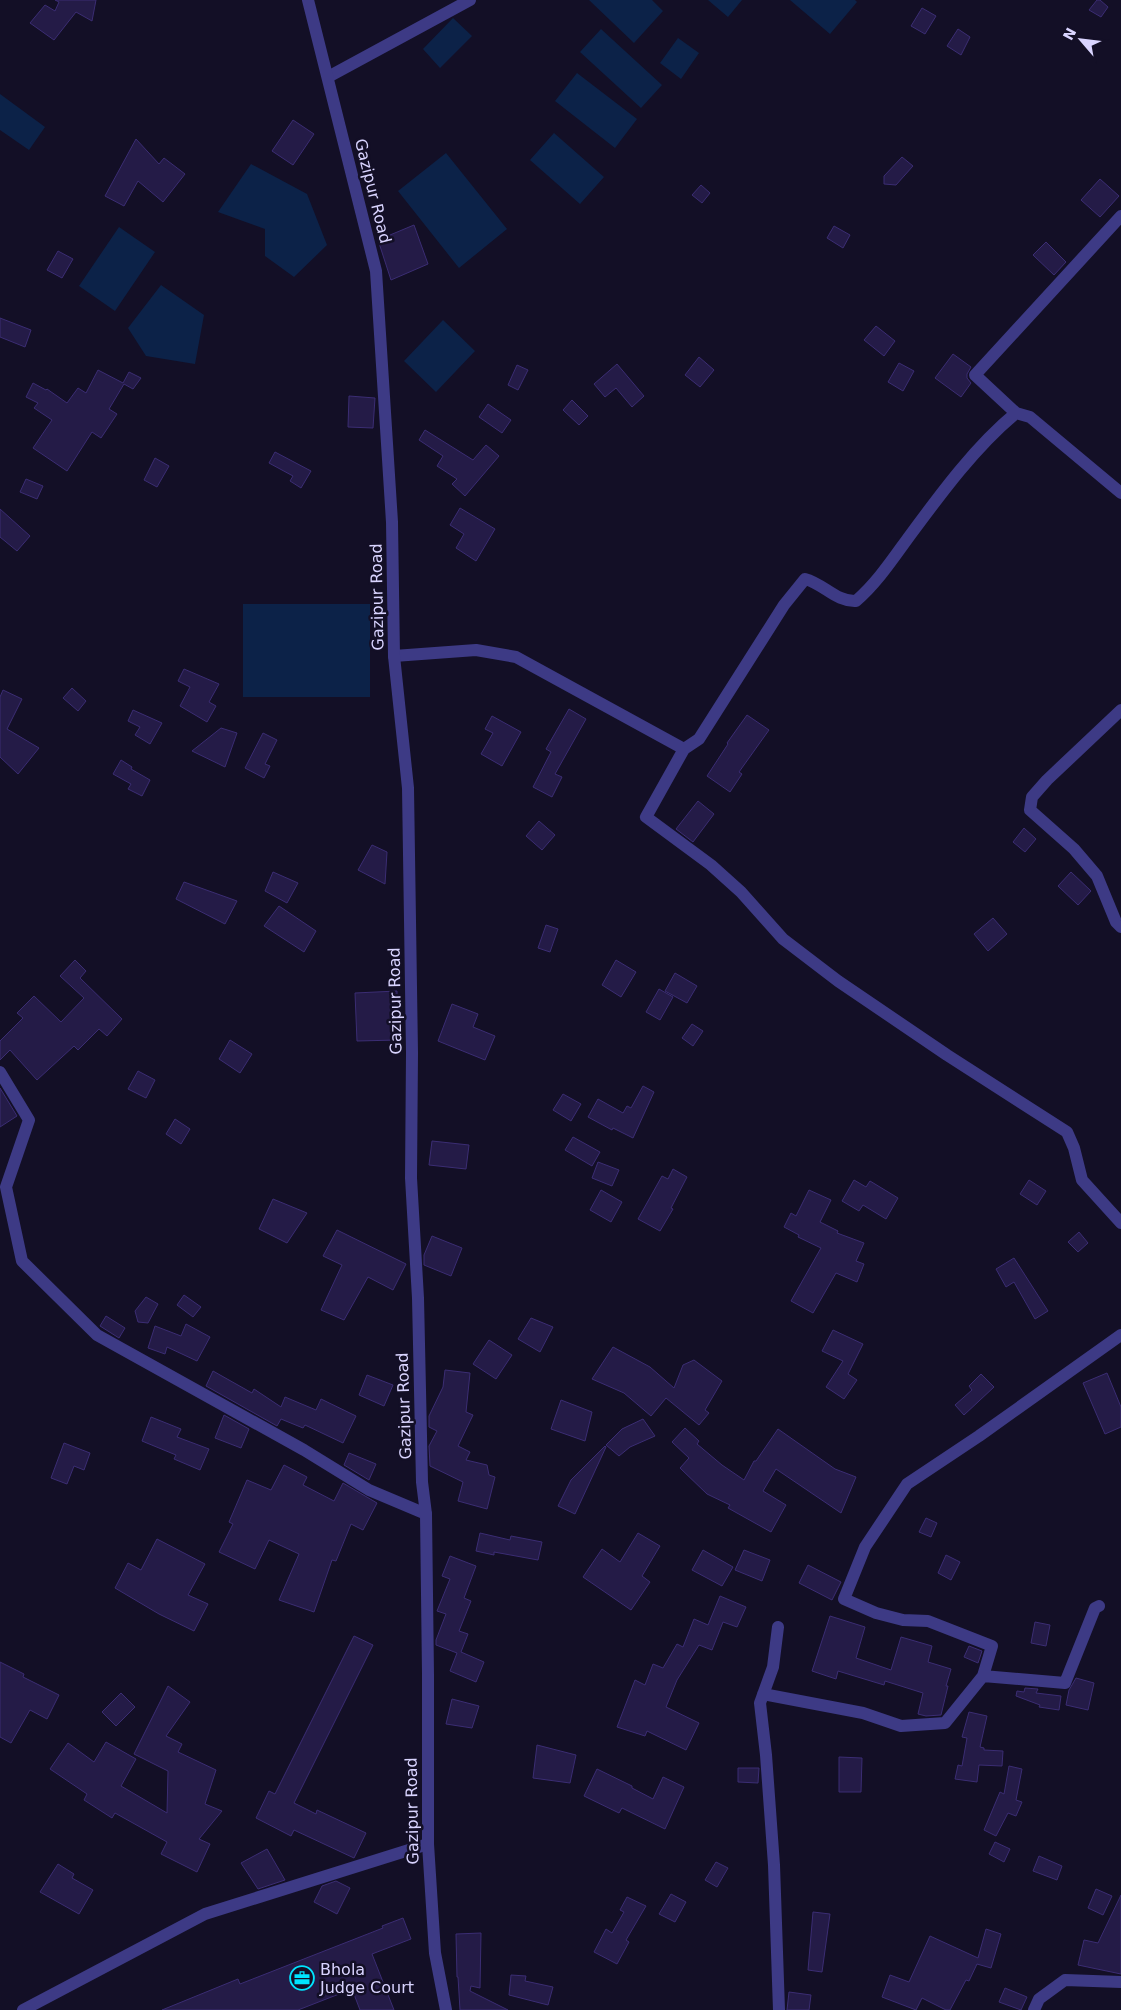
<svg xmlns="http://www.w3.org/2000/svg" width="1121" height="2010" font-family="'DejaVu Sans',sans-serif">
<style>
.water{fill:#0c2248}
.building{fill:#241b47;stroke:#3b2d73}
.lines{fill:none;stroke-linecap:round;stroke-linejoin:round}
.minor{stroke:#3d3a85;stroke-width:12}
.tertiary{stroke:#3d3a85;stroke-width:12}
.labels{text-anchor:middle;dominant-baseline:central;stroke-width:5;stroke-linejoin:round;paint-order:stroke}
.street-label{font-size:16px;fill:#d9d4ff;stroke:#130f26}
.poi-label{font-size:16px;fill:#d9d4ff;stroke:#130f26;text-anchor:start}
</style>
<rect width="100%" height="100%" fill="#130f26"/>
<path class="water" d="M589 0H652L663 11 634 43Z
M708 0H742L728 17Z
M790 0H855L857 2 830 34Z
M453 18 472 36 440 68 423 49Z
M601 29 662 85 641 108 580 52Z
M678 38 699 53 681 79 660 63Z
M577 73 637 119 615 148 555 101Z
M0 94 45 127 29 150 0 130Z
M554 133 604 177 580 204 530 160Z
M446 153 507 229 459 268 398 191Z
M251 164 307 194 327 245 294 277 265 256V229L218 212Z
M119 227 155 252 115 311 79 286Z
M161 285 204 315 195 364 146 356 128 328Z
M443 320 475 351 436 392 404 361Z
M243 604H370V697H243Z"/>
<path class="building" d="M55 0H96L92 21 76 12 54 40 30 23 45 5 55 11 59 2Z
M1097 0H1100L1108 7 1101 17 1089 10Z
M922 8 936 16 925 34 911 26Z
M958 29 970 37 961 55 947 46Z
M293 120 314 134 293 165 272 151Z
M136 139 159 164 164 158 185 174 163 202 138 181 124 206 105 196Z
M902 157 913 166 896 185 884 184V176Z
M1100 179 1119 196 1100 217 1081 200Z
M701 185 710 193 702 203 692 195Z
M414 225 428 264 391 280 378 240Z
M834 226 850 235 843 248 827 238Z
M1046 242 1066 262 1054 275 1033 255Z
M58 251 73 259 62 278 47 270Z
M0 318 31 330 25 347 0 337Z
M876 326 895 341 884 356 864 340Z
M953 354 971 367 967 374V378L971 383 961 397 935 378Z
M699 357 714 370 700 387 685 375Z
M899 363 914 371 903 391 888 382Z
M617 364 644 396 632 407 616 388 605 397 594 384Z
M517 365 528 370 518 390 508 385Z
M98 370 123 383 129 372 141 378 133 389 124 384 109 409 117 414 101 438 92 432 67 471 33 448 52 420 34 408 38 403 26 397 33 383 46 390 47 389 67 403 78 388 86 393Z
M349 396 375 398 373 428 348 427Z
M572 400 588 416 579 425 563 410Z
M488 404 511 420 502 433 479 417Z
M425 430 473 460 486 445 499 456 465 496 452 484 457 479 437 466 443 456 419 440Z
M275 452 311 471 301 488 290 481 293 476 269 463Z
M155 458 169 466 157 487 144 480Z
M26 479 43 486 37 499 20 492Z
M460 508 495 529 476 561 456 548 464 534 450 525Z
M0 509 30 536 17 551 0 537Z
M184 669 219 684 209 702 216 706 207 722 180 706 190 687 178 681Z
M72 688 86 701 78 711 63 698Z
M3 690 22 699 7 729 39 748 18 774 0 757V697Z
M569 709 586 719 555 774 562 777 552 797 533 787 551 752 546 749Z
M133 710 162 723 150 744 135 735 140 727 128 721Z
M747 715 769 730 739 772 742 774 730 792 707 776 728 744 727 743Z
M492 716 521 732 502 766 481 754 493 733 485 729Z
M221 728 237 733 225 767 192 751Z
M263 733 277 740 265 764 270 766 264 778 245 768Z
M121 760 132 767 131 769 150 780 142 796 128 789 131 784 113 774Z
M698 801 714 814 693 842 676 829Z
M539 821 555 835 542 850 526 836Z
M1024 828 1036 839 1025 852 1013 842Z
M372 845 387 852 385 884 358 870Z
M273 872 298 883 287 903 265 891Z
M1071 872 1091 891 1078 905 1058 886Z
M184 882 237 901 225 924 176 899Z
M279 906 316 931 304 952 264 926Z
M993 918 1007 934 988 951 974 934Z
M546 925 558 929 550 952 538 948Z
M75 960 86 971 80 978 122 1019 107 1036 99 1029 78 1050 74 1046 37 1080 10 1050 0 1060V1041L23 1018 17 1013 34 996 61 1022 84 998 60 976Z
M616 960 636 972 621 997 602 985Z
M675 973 697 986 687 1003 665 991Z
M659 989 673 997 660 1020 646 1012Z
M397 991 398 1040 357 1041 355 993Z
M452 1004 478 1014 473 1027 495 1036 485 1060 438 1041Z
M692 1024 703 1031 693 1046 682 1038Z
M230 1040 252 1054 240 1073 219 1059Z
M138 1071 155 1080 146 1098 128 1089Z
M643 1086 654 1092 633 1138 613 1128 612 1130 588 1117 598 1099 623 1113 627 1106 631 1108Z
M0 1088 17 1116 0 1127Z
M563 1094 581 1104 571 1121 553 1110Z
M175 1119 190 1129 181 1144 166 1134Z
M573 1137 600 1152 592 1166 565 1150Z
M432 1141 469 1145 466 1169 429 1165Z
M598 1162 619 1170 612 1186 592 1178Z
M673 1169 687 1177 671 1208 673 1209 660 1231 638 1219 662 1176 668 1179Z
M854 1180 866 1187 870 1181 898 1198 886 1219 863 1205 859 1211 842 1201Z
M1029 1180 1046 1191 1037 1205 1020 1194Z
M601 1190 622 1202 611 1222 590 1210Z
M809 1190 831 1200 820 1222 838 1231 837 1233 864 1243 856 1261 864 1264 857 1282 836 1273 813 1313 791 1301 821 1248 798 1237 799 1235 784 1227 791 1213 796 1216Z
M273 1199 307 1213 287 1243 259 1229Z
M337 1230 406 1264 393 1290 368 1277 344 1320 321 1310 342 1265 323 1256Z
M1079 1232 1088 1243 1078 1252 1068 1242Z
M432 1236 462 1248 451 1276 424 1265V1255Z
M1014 1258 1048 1311 1035 1319 1014 1282 1006 1287 996 1269Z
M184 1295 201 1307 193 1317 177 1305Z
M146 1297 158 1304 148 1323 138 1322 135 1311Z
M106 1316 125 1328 119 1338 100 1326Z
M531 1318 553 1327 540 1352 518 1339Z
M186 1324 210 1337 197 1361 167 1347 165 1354 148 1348 155 1326 181 1336Z
M833 1330 863 1344 848 1374 857 1380 844 1399 826 1387 843 1361 822 1351Z
M489 1340 512 1355 496 1379 473 1364Z
M613 1347 650 1367 674 1388 683 1365 694 1360 722 1381 705 1410 709 1413 699 1425 666 1398 651 1416 624 1393 592 1379Z
M445 1370 470 1373 466 1412 473 1415 458 1446 470 1452 466 1460 487 1465 489 1475 495 1477 487 1509 458 1501 463 1482 430 1466 429 1446 437 1431 429 1427V1416L443 1387Z
M213 1371 252 1393 254 1389 281 1407 285 1397 316 1410 321 1399 356 1416 343 1443 305 1425 303 1428 281 1419 277 1426 206 1386Z
M1107 1373 1121 1407V1427L1105 1434 1083 1383Z
M981 1374 994 1387 964 1415 955 1405 972 1390 969 1386Z
M367 1375 393 1385 384 1406 359 1395Z
M561 1400 592 1412 585 1441 551 1429Z
M224 1415 249 1429 241 1448 215 1438Z
M151 1417 181 1429 177 1437 209 1449 200 1470 174 1459 176 1455 142 1441Z
M643 1419 655 1436 630 1447 619 1456 606 1445 622 1429Z
M685 1428 699 1441 697 1444 722 1465 744 1480 754 1461H756L778 1429 835 1469 856 1477 841 1513 776 1469 763 1491 786 1505 771 1532 728 1508 730 1505 707 1494 680 1468 689 1458 672 1442Z
M64 1443 90 1453 84 1470 74 1466 67 1484 51 1478Z
M605 1446 606 1447 575 1514 558 1506 571 1480Z
M349 1453 376 1464 369 1480 344 1465Z
M284 1465 307 1477 303 1485 334 1501 343 1483 377 1503 363 1530 351 1524 336 1561 332 1560 314 1612 279 1600 299 1554 269 1540 255 1569 219 1552 233 1524 229 1522 247 1480 271 1490Z
M926 1518 937 1523 931 1537 919 1532Z
M480 1533 510 1540 511 1536 542 1542 538 1560 494 1552V1555L476 1551Z
M638 1533 660 1546 642 1576 650 1582 631 1610 583 1577 602 1549 620 1562Z
M157 1539 205 1564 188 1595 208 1604 194 1631 159 1614 115 1588 128 1563 141 1570Z
M703 1550 733 1567 722 1586 692 1570Z
M744 1550 770 1560 762 1581 735 1570Z
M946 1555 960 1562 951 1580 938 1573Z
M450 1556 476 1566 464 1598 471 1601 459 1631 468 1634 461 1652 484 1662 476 1682 450 1671 457 1653 436 1645V1640L446 1614 437 1611 450 1579 442 1576Z
M808 1565 841 1582 832 1600 799 1583Z
M720 1596 746 1607 737 1627 723 1622 712 1650 699 1645 677 1680 666 1707 699 1723 686 1750 647 1731 645 1736 617 1727 635 1680 645 1685 653 1664 663 1668 677 1644 683 1647 694 1619 708 1625Z
M830 1616 865 1627 856 1658 891 1670 901 1637 932 1646 928 1662 951 1669 946 1686H948L941 1715 926 1716 918 1714 923 1693 885 1681 884 1685 838 1671 836 1679 812 1671Z
M1035 1622 1050 1625 1046 1646 1031 1643Z
M354 1636 373 1645 294 1803 316 1814 317 1810 366 1833 354 1858 294 1830 291 1836 256 1818 269 1791 275 1794Z
M969 1646 982 1651 978 1663 964 1657Z
M0 1662 24 1674 23 1677 59 1695 47 1719 30 1710 11 1743 0 1737Z
M1076 1678 1094 1683 1088 1710 1066 1705 1069 1690Z
M168 1686 190 1702 166 1736 182 1744 178 1752 216 1770 205 1804 222 1811 199 1839 210 1844 197 1872 161 1854 167 1842 115 1813 112 1818 84 1800 87 1794 50 1769 68 1743 94 1762 106 1742 136 1759 121 1786 167 1813 168 1771 134 1754Z
M1025 1688 1038 1689 1036 1693 1061 1696 1059 1710 1039 1707 1040 1705 1016 1696 1017 1691 1024 1692Z
M121 1693 135 1707 116 1726 102 1712Z
M452 1699 479 1706 472 1728 446 1724Z
M969 1712 987 1716 980 1747 984 1748V1750L1003 1751 1002 1766 979 1765 977 1782 955 1779 958 1765 962 1766 967 1738 962 1737Z
M537 1745 576 1755 570 1783 533 1778Z
M839 1757 862 1758 861 1792H839Z
M1009 1766 1022 1769 1016 1800 1022 1802 1016 1816 1008 1813 996 1836 984 1830 1000 1792 1004 1794Z
M738 1768H759L758 1783 738 1782Z
M597 1769 632 1786V1788L653 1799 663 1777 684 1787 665 1829 622 1808 619 1813 584 1796Z
M995 1842 1010 1849 1004 1862 989 1854Z
M267 1849 285 1880 258 1889 241 1863Z
M1039 1856 1062 1866 1057 1880 1033 1871Z
M716 1862 728 1868 717 1887 705 1880Z
M58 1864 74 1874 72 1878 93 1890 79 1914 40 1892Z
M336 1881 350 1888 337 1914 314 1902 322 1886Z
M1096 1889 1112 1896 1103 1915 1088 1908Z
M671 1894 686 1902 675 1922 659 1914Z
M1121 1895V1974L1078 1965 1084 1940 1098 1943Z
M627 1897 646 1906 626 1940 629 1942 617 1964 594 1952 606 1929 612 1933 624 1912 620 1910Z
M813 1912 830 1914 822 1972 808 1970Z
M403 1918 411 1939 372 1954 394 2010H360L352 1989 298 2010H162L238 1979 240 1984 383 1928 382 1926Z
M986 1929 1001 1934 991 1968 977 1964 969 1981 966 1980 950 2010H946L922 1998 916 2010 882 1997 890 1975 909 1982 930 1936 978 1958Z
M481 1933 480 1988 471 1986 470 1991 508 2010H460L458 1977H457L456 1934Z
M511 1975 526 1976 525 1981 553 1987 548 2005 509 1995Z
M1005 1988 1027 1997 1021 2010 999 2002Z
M789 1992 811 1995 809 2010H787Z"/>
<g class="lines">
<path class="minor" d="M328 77 470 0
M1016 413 975 375 1121 216
M394 656 476 650 516 657 684 749 699 739 784 605 805 579C824 584 836 602 856 601 878 582 894 557 911 534 942 492 976 446 1016 413L1030 417 1121 493
M1121 710 1047 780 1032 797 1030 810 1074 849 1097 876 1116 922 1121 927
M684 749 646 817 711 865 741 892 783 939 838 981 947 1055 1067 1132 1074 1148 1082 1180 1121 1223
M0 1072 29 1120 6 1187 22 1261 97 1335 304 1450 369 1490 426 1514
M778 1627 773 1667 760 1703 766 1755 774 1865 779 2010
M983 1676 992 1646 928 1621 903 1620 876 1613 844 1599 865 1547 907 1484 979 1436 1121 1335
M763 1694 863 1713 901 1726 945 1723 983 1676 1065 1683 1095 1608 1099 1606
M23 2010 205 1914 428 1844
M1034 2010 1039 1999 1065 1980 1121 1982"/>
<path class="tertiary" d="M308 0 376 271 392 522 394 656 408 788 412 1053 411 1178 418 1298 422 1482 426 1514 428 1674V1844L435 1953 446 2010"/>
</g>
<defs>
<g id="office-ring" transform="scale(1.25)"><circle r="9.5" fill="#130f26" stroke="#00e5ff" stroke-width="1.5"/><path d="M-6-3h4V-5.5h4V-3h4V5H-6ZM-1-4.5V-3h2v-1.5ZM-6 0V1H6V0Z" fill="#00e5ff"/></g>
</defs>
<g fill-rule="evenodd">
<use href="#office-ring" x="302" y="1978"/>
</g>
<g class="labels">
<g class="street-label">
<text transform="translate(373 191) rotate(76)">Gazipur Road</text>
<text transform="translate(377 597) rotate(-91)">Gazipur Road</text>
<text transform="translate(395 1001) rotate(-91)">Gazipur Road</text>
<text transform="translate(404 1406) rotate(-92)">Gazipur Road</text>
<text transform="translate(412 1811) rotate(-91)">Gazipur Road</text>
</g>
<g class="poi-label">
<text x="320" y="1969">Bhola<tspan x="320" dy="18">Judge Court</tspan></text>
</g>
</g>
<g transform="translate(1081 40) rotate(298)" stroke="#130f26" stroke-width="4" paint-order="stroke">
<path d="M0-4L9 19L0 12L-9 19Z" fill="#d9d4ff"/>
<text y="-8" font-size="14" font-weight="bold" text-anchor="middle" fill="#d9d4ff">N</text>
</g>
</svg>
